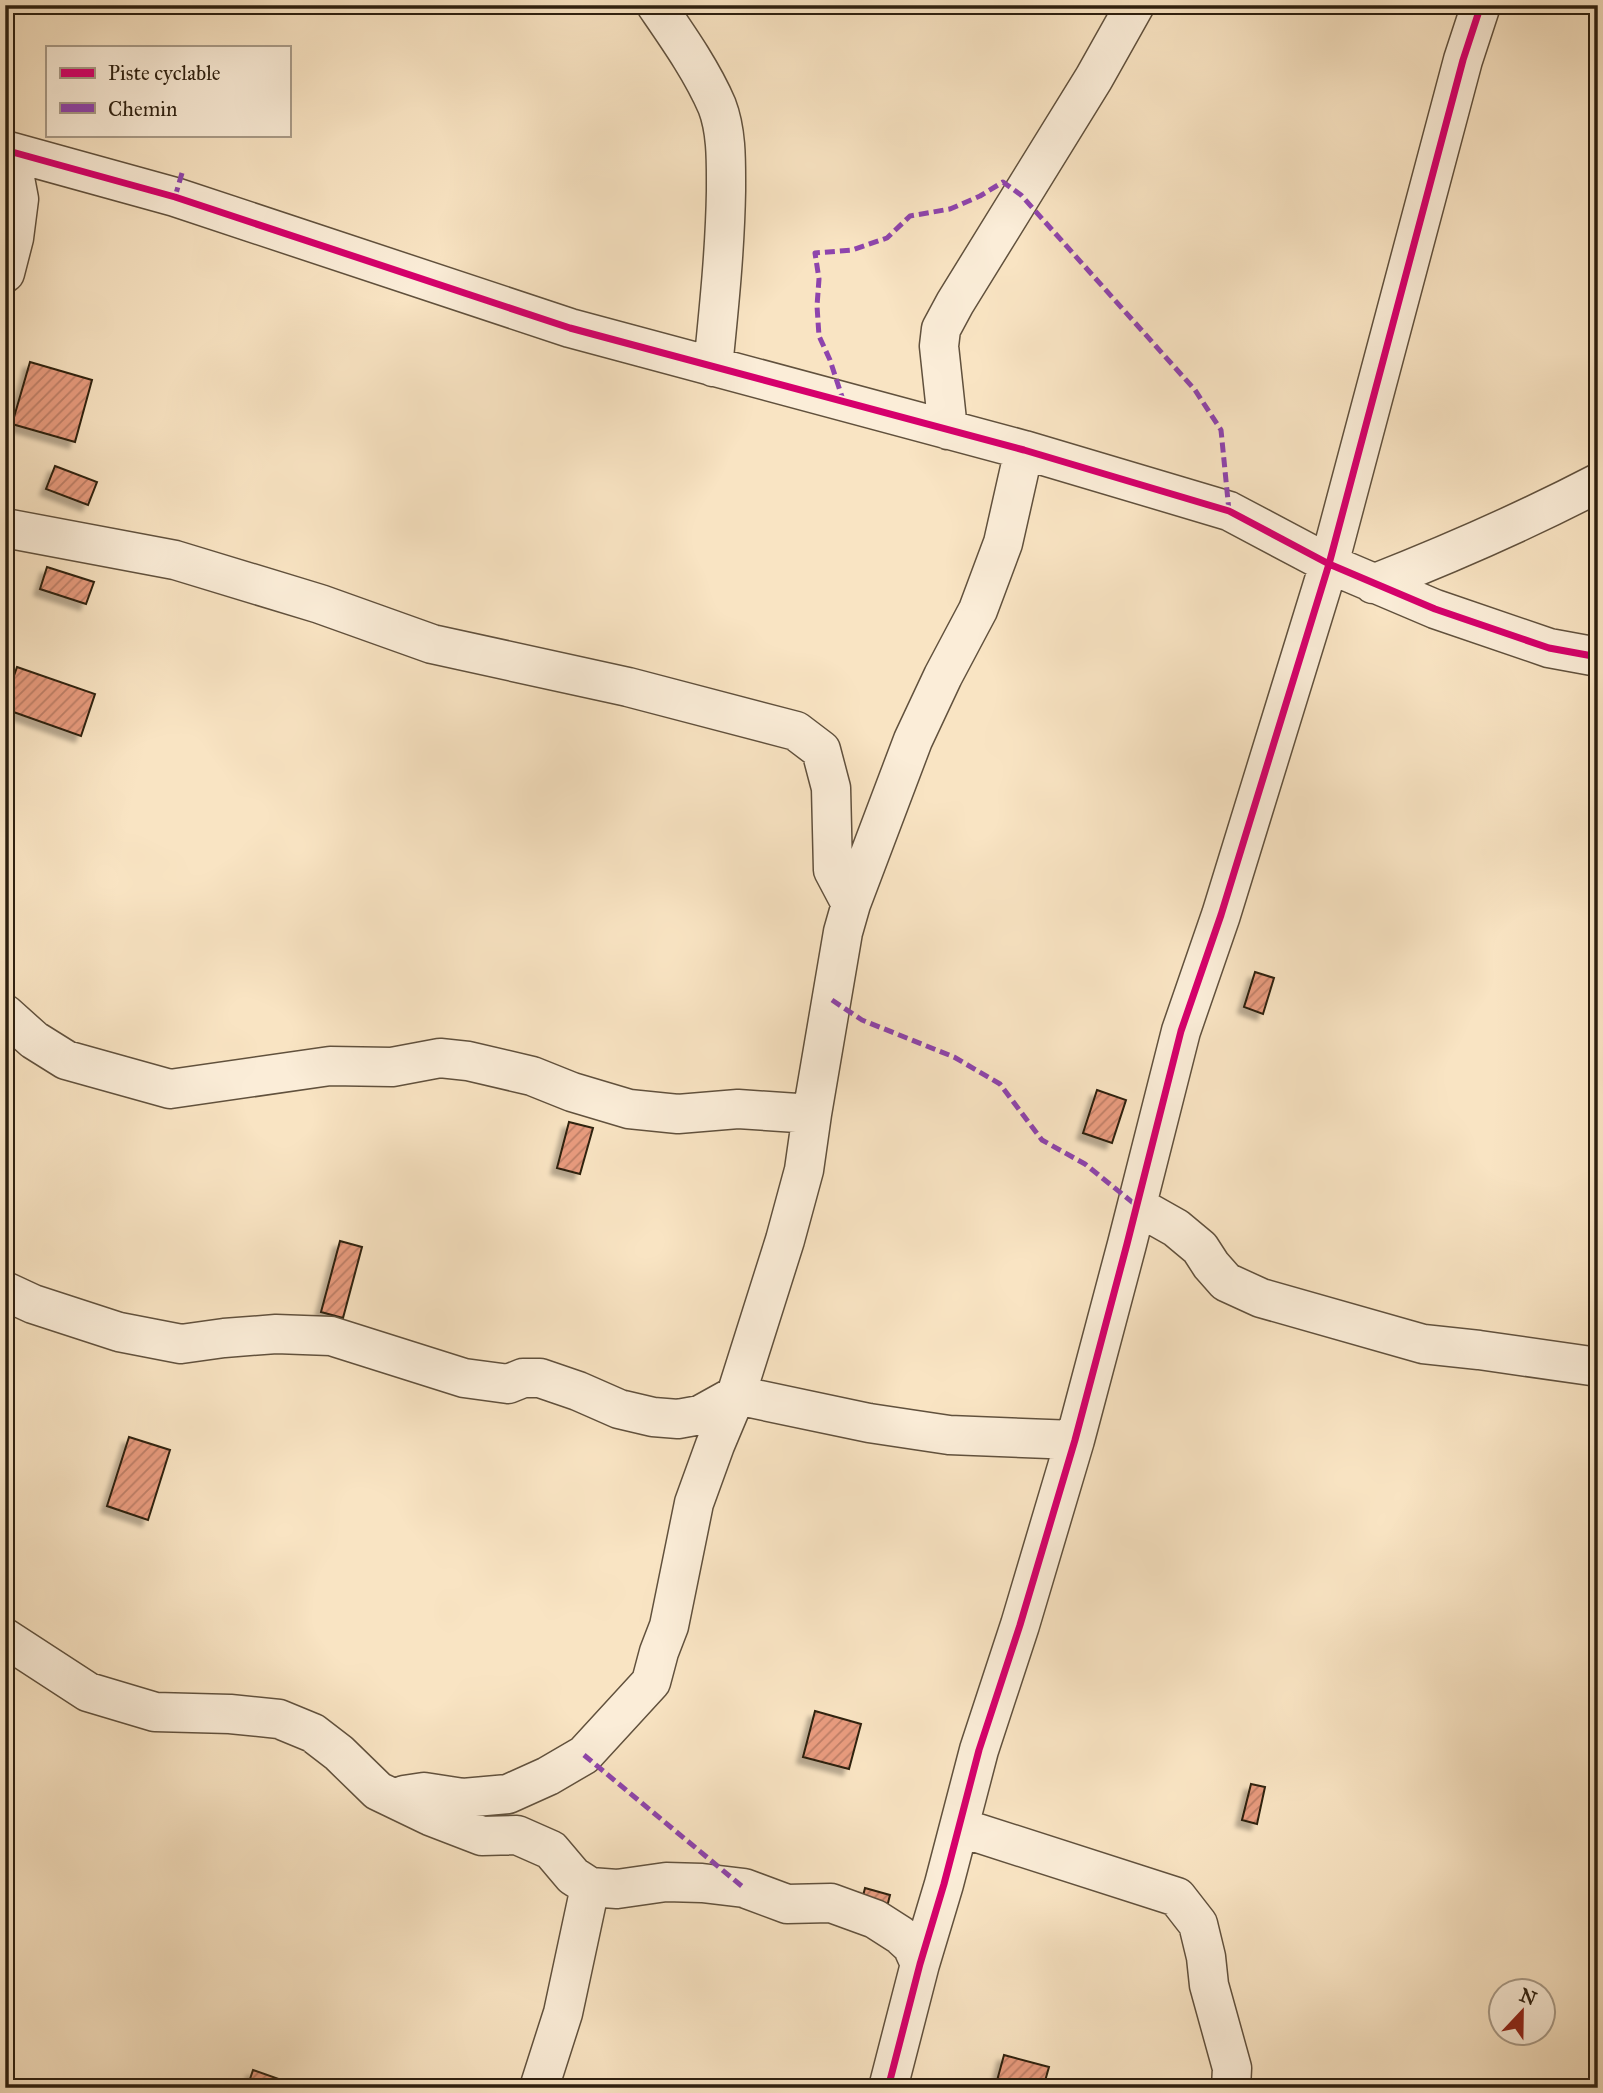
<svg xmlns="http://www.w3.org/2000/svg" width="1603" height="2093" font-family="'IM FELL Great Primer',serif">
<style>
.building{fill:url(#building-hatch);stroke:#2e2010;stroke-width:2;filter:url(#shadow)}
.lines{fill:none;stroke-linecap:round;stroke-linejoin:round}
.minor-casing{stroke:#61513d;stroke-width:41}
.minor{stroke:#fbedd8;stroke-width:38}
.quiet{stroke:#8e44ad;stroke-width:5;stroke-dasharray:10 5;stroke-linecap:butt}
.cycleway-casing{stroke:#fbedd8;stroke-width:11}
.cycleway{stroke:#d6006c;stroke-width:7}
</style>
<defs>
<pattern id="building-hatch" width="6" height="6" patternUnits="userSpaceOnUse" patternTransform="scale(1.75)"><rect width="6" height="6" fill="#e89b7e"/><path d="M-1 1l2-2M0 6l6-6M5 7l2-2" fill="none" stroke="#bc7e66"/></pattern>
<filter id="shadow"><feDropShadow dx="-6" dy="6" stdDeviation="2" flood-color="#0004"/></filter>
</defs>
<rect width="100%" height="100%" fill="#f9e4c3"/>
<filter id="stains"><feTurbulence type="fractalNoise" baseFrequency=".00286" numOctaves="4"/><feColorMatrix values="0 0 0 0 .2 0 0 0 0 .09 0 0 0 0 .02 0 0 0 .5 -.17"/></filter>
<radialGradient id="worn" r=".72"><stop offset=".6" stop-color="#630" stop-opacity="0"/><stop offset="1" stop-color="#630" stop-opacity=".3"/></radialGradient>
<path class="building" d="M30 362 92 380 75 442 12 424Z
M55 466 97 482 88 505 46 489Z
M47 567 94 582 86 604 40 589Z
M17 667 95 694 81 736 5 709V702Z
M1255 972 1274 978 1263 1014 1244 1007Z
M1097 1090 1126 1100 1112 1143 1083 1133Z
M569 1122 593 1128 580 1174 557 1168Z
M340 1241 362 1247 343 1318 321 1312Z
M129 1437 170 1450 148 1520 107 1506Z
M815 1711 861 1724 849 1769 803 1757Z
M1251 1784 1265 1787 1257 1824 1242 1820Z
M865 1888 890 1895 884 1919 859 1912Z
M1004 2055 1049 2067 1043 2088H995Z
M253 2070 296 2085 295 2088H247Z"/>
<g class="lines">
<g class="minor-casing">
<path id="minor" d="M656 5C678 37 702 71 717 106 727 132 726 163 726 191 725 250 719 308 713 367
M5 150 175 197 570 328 1024 450 1229 511 1329 564 1435 609 1549 648 1598 657
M5 273 14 238 19 199 10 152
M948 430 939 346 941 329 955 303 1094 78 1135 5
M5 528 175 560 320 604 432 644 628 687 796 731 821 750 831 788 833 870 851 904
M1373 584C1452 553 1523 522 1598 483
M5 1014 34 1040 66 1060 170 1089 330 1066 392 1067 440 1058 468 1061 532 1076 572 1092 629 1109 678 1114 738 1109 812 1114 843 932 851 904 913 740 943 676 978 610 1003 543 1024 450
M1137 1206 1176 1228 1200 1248 1211 1265 1226 1282 1261 1298 1423 1344 1479 1350 1598 1367
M5 1291 33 1304 119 1332 181 1344 224 1338 276 1334 331 1336 464 1378 508 1384 523 1378H540L578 1391 619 1409 653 1417 678 1419 700 1415 736 1395 869 1423 949 1435 1075 1440
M5 1638 88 1692 155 1712 230 1714 279 1719 313 1733 339 1753 378 1791 430 1816 482 1836 517 1835 551 1850 573 1876 590 1887 617 1889 666 1882 702 1883 744 1888 787 1904 831 1903 875 1919 900 1935 912 1946 920 1964
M404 1795 424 1792 463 1798 508 1794 548 1776 584 1755 651 1682 659 1652 669 1626 694 1503 715 1445 736 1395 785 1240 804 1170 812 1114
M959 1827 1177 1897 1198 1924 1206 1957 1209 1985 1232 2068 1231 2088
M539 2088 563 2013 590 1887
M888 2088 920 1964 944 1884 979 1750 1020 1625 1075 1440 1127 1244 1181 1031 1221 915 1329 564 1463 60 1481 5"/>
</g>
<use href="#minor" class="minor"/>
<path class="quiet" d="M175 197 182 173
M844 403 830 360 819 336 817 306 819 279 815 253 852 250 887 238 910 216 950 209 980 196 1003 182 1021 195 1195 390 1221 430 1229 511
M832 1000 862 1020 954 1057 1000 1084 1042 1140 1085 1164 1137 1206
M584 1755 744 1888"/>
<g class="cycleway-casing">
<path id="cycleway" d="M5 150 175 197 570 328 1024 450 1229 511 1329 564 1435 609 1549 648 1598 657
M888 2088 920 1964 944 1884 979 1750 1020 1625 1075 1440 1127 1244 1181 1031 1221 915 1329 564 1463 60 1481 5"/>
</g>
<use href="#cycleway" class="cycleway"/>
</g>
<rect width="1603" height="2093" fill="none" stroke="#f9e4c3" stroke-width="28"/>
<rect x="7" y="7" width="1589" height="2079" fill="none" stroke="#2e2010" stroke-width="3.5"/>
<rect x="14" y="14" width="1575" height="2065" fill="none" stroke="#2e2010" stroke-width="2"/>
<rect x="46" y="46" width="245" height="91" fill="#fbedd8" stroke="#a99b88" stroke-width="2"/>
<rect x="60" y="68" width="35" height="10" fill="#d6006c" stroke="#a99b88" stroke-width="2"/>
<text x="108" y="80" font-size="21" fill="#2e2010">Piste cyclable</text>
<rect x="60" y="103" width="35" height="10" fill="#8e44ad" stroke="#a99b88" stroke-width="2"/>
<text x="108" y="116" font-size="21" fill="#2e2010">Chemin</text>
<g transform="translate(1522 2012) rotate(22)"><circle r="33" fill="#fbedd8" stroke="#a99b88" stroke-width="2"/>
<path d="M0-5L12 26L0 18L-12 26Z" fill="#8f2418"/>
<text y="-10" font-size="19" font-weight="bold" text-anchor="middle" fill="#2e2010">N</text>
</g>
<rect width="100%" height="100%" filter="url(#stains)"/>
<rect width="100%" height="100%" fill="url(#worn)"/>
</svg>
